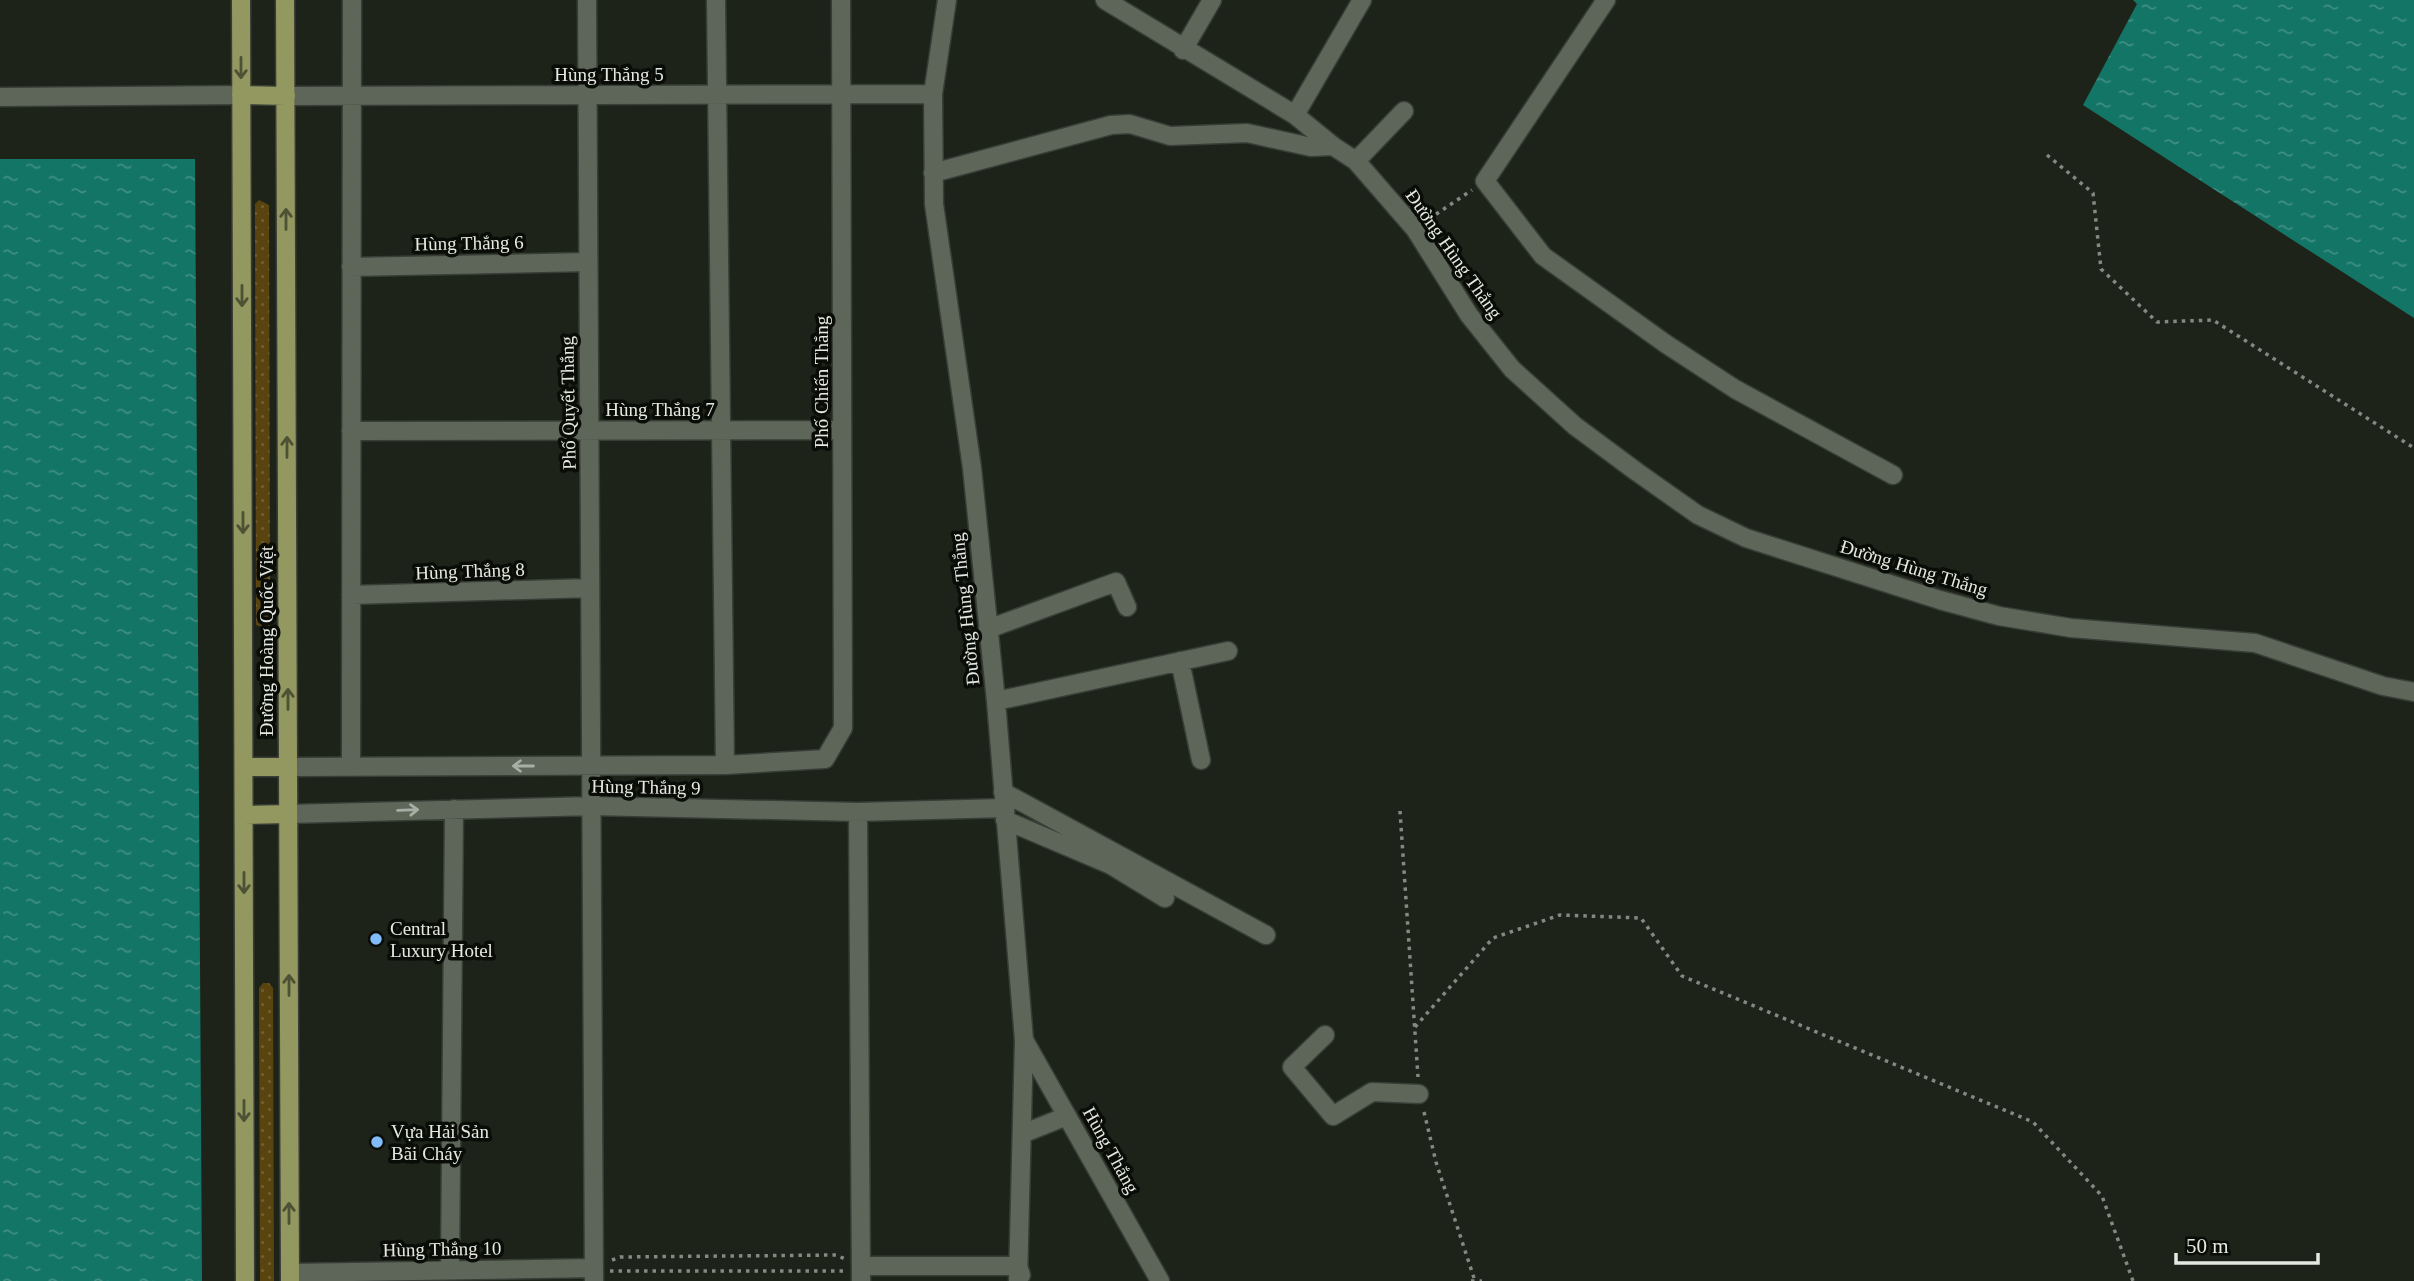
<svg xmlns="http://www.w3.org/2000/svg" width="2414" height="1281" font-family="'Times New Roman',serif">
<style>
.grass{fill:url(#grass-dots)}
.water{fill:url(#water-ripples)}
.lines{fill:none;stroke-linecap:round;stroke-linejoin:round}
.street-casing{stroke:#383d36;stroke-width:21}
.secondary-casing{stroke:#383d36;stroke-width:21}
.primary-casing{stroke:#383d36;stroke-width:21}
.path{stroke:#848981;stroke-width:3.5;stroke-dasharray:3.5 5;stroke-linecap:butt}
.street{stroke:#5e665a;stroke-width:18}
.secondary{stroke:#5e665a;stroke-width:18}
.primary{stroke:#939760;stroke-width:18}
.oneway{stroke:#4e5234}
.oneway2{stroke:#a8aea5}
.poi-dot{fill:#81bcfa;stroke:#090c07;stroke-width:2.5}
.labels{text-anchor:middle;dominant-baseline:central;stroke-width:7;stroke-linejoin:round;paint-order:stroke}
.street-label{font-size:19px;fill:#e5e9e2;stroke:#090c07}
.poi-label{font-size:19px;fill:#e5e9e2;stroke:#090c07;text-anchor:start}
</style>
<defs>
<pattern id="grass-dots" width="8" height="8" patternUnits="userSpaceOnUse" patternTransform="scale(1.75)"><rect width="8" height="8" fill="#59440f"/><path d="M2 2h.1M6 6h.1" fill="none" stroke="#715f32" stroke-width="1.8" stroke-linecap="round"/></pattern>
<pattern id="water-ripples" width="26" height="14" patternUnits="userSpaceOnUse" patternTransform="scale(1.75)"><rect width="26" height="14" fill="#127566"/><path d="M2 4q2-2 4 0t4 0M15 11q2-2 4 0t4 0" fill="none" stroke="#408f83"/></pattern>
</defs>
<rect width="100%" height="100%" fill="#1d2319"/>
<path class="grass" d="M259 200 269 205 270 625 267 629 256 625 255 204Z
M263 983H269L273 988 274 1281H260L259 988Z"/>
<path class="water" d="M2133 0H2414V318L2083 105 2137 4Z
M0 159H195L202 1281H0Z"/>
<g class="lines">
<g class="street-casing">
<path id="street" d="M587 0 594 1281
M716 0 725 765
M947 0 933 94 934 204 972 468 996 701 1024 1040 1018 1281
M1105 0 1295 115 1333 146
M1606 0 1485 181 1543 256 1666 344 1735 389 1893 475
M1183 50 1212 0
M286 96 933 94
M0 97 241 95
M1295 115 1362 0
M1356 161 1404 111
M933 173 1111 125 1130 124 1170 136 1247 133 1311 147 1333 146 1356 161 1415 229 1469 315 1512 369 1575 426 1637 472 1698 515 1746 538 1940 600 1999 616 2071 628 2255 643 2383 686 2414 692
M351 267 587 262
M351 431 842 430
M351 595 590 588
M988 629 1116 582 1127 607
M1180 661 1201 760
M996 701 1228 651
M288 767 725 765 825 759 843 728 841 0
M351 767 352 0
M1003 792 1266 935
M858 812 861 1281
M288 814 592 806 858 812 1004 808
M1005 820 1111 865 1165 898
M1325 1035 1292 1067 1333 1116 1372 1092 1419 1094
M1022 1134 1067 1116
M861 1266H1018L1021 1275
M450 1269 454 809
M290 1273 594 1268"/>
</g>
<g class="secondary-casing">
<path id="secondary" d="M1024 1040 1160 1281"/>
</g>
<g class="primary-casing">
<path id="primary" d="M241 0 245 1281
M285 0 290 1281
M241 95 286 96
M244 767H288
M244 815 288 814"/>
</g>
<path class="path" d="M2047 155 2093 193 2101 269 2157 322 2213 320 2414 448
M1429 219 1472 190
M1400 811 1418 1077
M1415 1027 1493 938 1560 915 1641 918 1682 976 2033 1122 2102 1196 2133 1281
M1424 1112 1436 1162 1475 1281
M612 1260 620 1257 836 1255 845 1259
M610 1271H843
M1471 1281H1482"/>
<use href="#street" class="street"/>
<use href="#secondary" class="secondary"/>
<use href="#primary" class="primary"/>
</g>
<defs><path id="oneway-shaft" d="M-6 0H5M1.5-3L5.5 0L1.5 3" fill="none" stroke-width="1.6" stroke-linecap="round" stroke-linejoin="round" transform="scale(1.75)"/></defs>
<g class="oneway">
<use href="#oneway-shaft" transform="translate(241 68) rotate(90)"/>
<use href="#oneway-shaft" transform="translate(286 219) rotate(-90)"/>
<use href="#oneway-shaft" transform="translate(242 296) rotate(90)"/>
<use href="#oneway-shaft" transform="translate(287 447) rotate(-90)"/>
<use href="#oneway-shaft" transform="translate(243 523) rotate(90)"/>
<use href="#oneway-shaft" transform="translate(288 699) rotate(-90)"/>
<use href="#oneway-shaft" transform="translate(244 883) rotate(90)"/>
<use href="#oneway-shaft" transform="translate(289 985) rotate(-90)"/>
<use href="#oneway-shaft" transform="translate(244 1111) rotate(90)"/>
<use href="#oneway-shaft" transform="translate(289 1213) rotate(-90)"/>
</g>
<g class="oneway2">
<use href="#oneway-shaft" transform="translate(523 766) rotate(180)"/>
<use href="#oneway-shaft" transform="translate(408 810) rotate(-2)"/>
</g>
<g class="poi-dot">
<circle cx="376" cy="939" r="7"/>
<circle cx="377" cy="1142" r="7"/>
</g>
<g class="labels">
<g class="street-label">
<text x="609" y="74">Hùng Thắng 5</text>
<text transform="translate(469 243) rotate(-1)">Hùng Thắng 6</text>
<text transform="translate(1454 254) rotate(55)">Đường Hùng Thắng</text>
<text transform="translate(821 382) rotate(-90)">Phố Chiến Thắng</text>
<text transform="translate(568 403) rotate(-91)">Phố Quyết Thắng</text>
<text x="660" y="409">Hùng Thắng 7</text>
<text transform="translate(1914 568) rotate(17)">Đường Hùng Thắng</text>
<text transform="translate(470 571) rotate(-2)">Hùng Thắng 8</text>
<text transform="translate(965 609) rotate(-96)">Đường Hùng Thắng</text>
<text transform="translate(266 641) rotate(-90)">Đường Hoàng Quốc Việt</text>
<text transform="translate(646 787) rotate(1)">Hùng Thắng 9</text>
<text transform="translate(1111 1150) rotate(61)">Hùng Thắng</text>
<text transform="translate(442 1249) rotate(-1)">Hùng Thắng 10</text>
</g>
<g class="poi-label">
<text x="390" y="928">Central<tspan x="390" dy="22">Luxury Hotel</tspan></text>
<text x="391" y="1131">Vựa Hải Sản<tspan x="391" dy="22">Bãi Cháy</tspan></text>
</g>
</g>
<path d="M2176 1253v10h142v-10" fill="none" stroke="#e5e9e2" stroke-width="3.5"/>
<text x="2186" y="1253" font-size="21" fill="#e5e9e2" stroke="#090c07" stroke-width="5" paint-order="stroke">50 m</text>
</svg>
